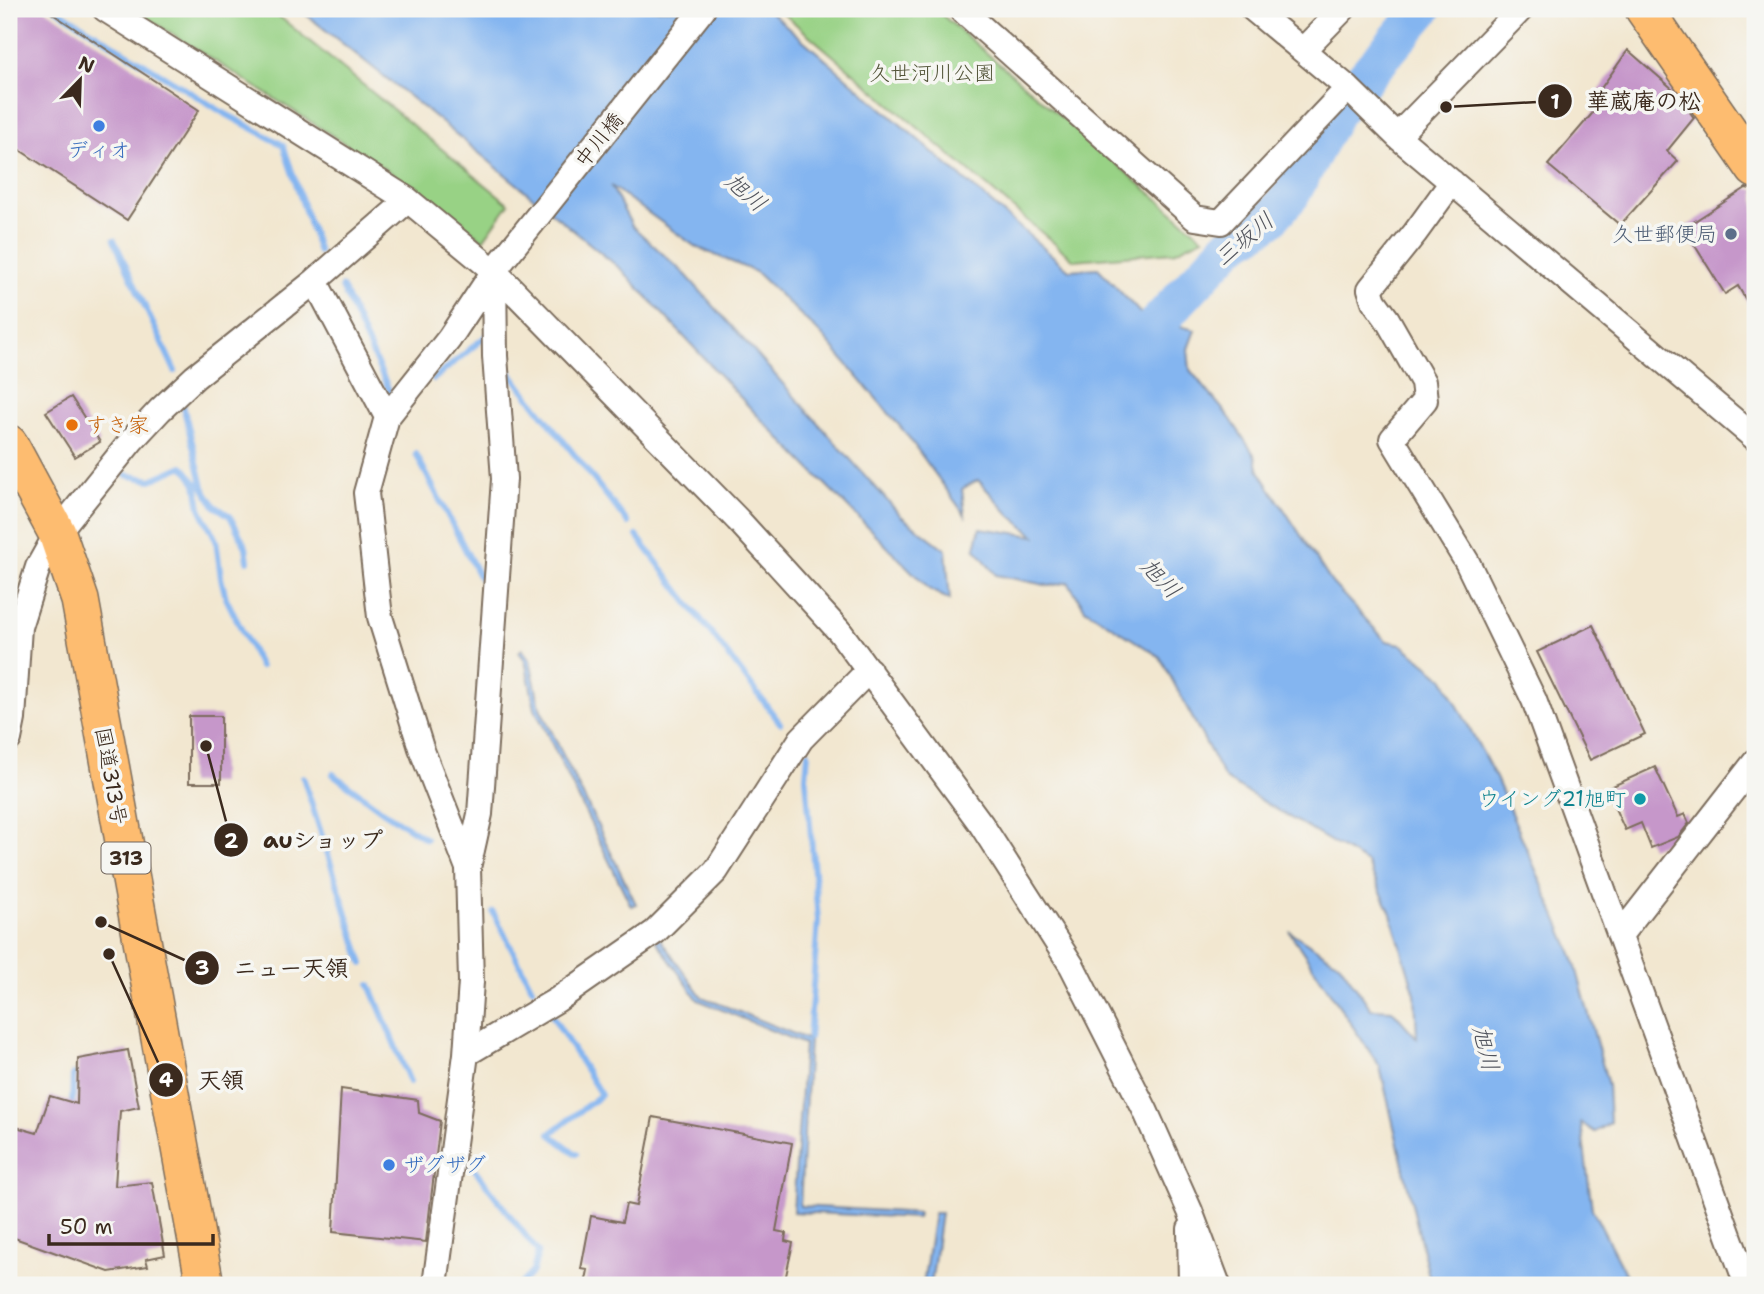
<svg xmlns="http://www.w3.org/2000/svg" width="1764" height="1294" font-family="'Shantell Sans','Klee One',sans-serif">
<style>
.green{fill:#98d285;stroke:#6a7e52;stroke-width:2}
.water{fill:#84b5f0;stroke:#607087;stroke-width:2}
.lines{fill:none;stroke-linecap:round;stroke-linejoin:round}
.stream{stroke:#84b5f0;stroke-width:6}
.river{stroke:#84b5f0;stroke-width:38}
.building{fill:#c697ca}
.minor-casing{stroke:#7b6c5c;stroke-width:28}
.highway-casing{stroke:#7b6c5c;stroke-width:40}
.minor{stroke:#fff;stroke-width:24}
.highway{stroke:#fdbc70;stroke-width:37}
.shop-dot{fill:#3f7fe0;stroke:#f6f6f2;stroke-width:2.5}
.service-dot{fill:#5c6f8a;stroke:#f6f6f2;stroke-width:2.5}
.food-dot{fill:#e8710a;stroke:#f6f6f2;stroke-width:2.5}
.culture-dot{fill:#0f9aa8;stroke:#f6f6f2;stroke-width:2.5}
.labels{text-anchor:middle;dominant-baseline:central;stroke-width:7;stroke-linejoin:round;paint-order:stroke}
.shield{fill:#f6f6f2;stroke:#73675e;stroke-width:2}
.shield-label{font-size:19px;font-weight:bold;fill:#3b2a1e}
.park-label{font-size:21px;fill:#525438;stroke:#f6f6f2}
.street-label{font-size:21px;fill:#3b2a1e;stroke:#f6f6f2}
.shop-label{font-size:21px;fill:#366cbe;stroke:#f6f6f2}
.service-label{font-size:21px;fill:#4e5e75;stroke:#f6f6f2;text-anchor:end}
.food-label{font-size:21px;fill:#c56008;stroke:#f6f6f2;text-anchor:start}
.culture-label{font-size:21px;fill:#0d838f;stroke:#f6f6f2;text-anchor:end}
.water-label{font-size:23px;font-style:italic;fill:#51545d;stroke:#f6f6f2}
.leader{fill:none;stroke:#3b2a1e;stroke-width:2.5}
.callout-dot{fill:#3b2a1e;stroke:#f6f6f2;stroke-width:2.5}
.mark-label{font-size:21px;text-anchor:middle;font-weight:bold;fill:#fff}
.callout-label{font-size:23px;text-anchor:middle;font-weight:bold;fill:#3b2a1e;stroke:#f6f6f2;stroke-width:7;stroke-linejoin:round;paint-order:stroke}
</style>
<rect width="100%" height="100%" fill="#f6f6f2"/>
<filter id="ink" filterUnits="userSpaceOnUse"><feTurbulence type="fractalNoise" baseFrequency=".0143" numOctaves="2"/><feDisplacementMap in="SourceGraphic" scale="14" xChannelSelector="R" yChannelSelector="G"/><feConvolveMatrix kernelMatrix="1 2 1 2 8 2 1 2 1" color-interpolation-filters="sRGB"/></filter>
<filter id="wash" filterUnits="userSpaceOnUse"><feTurbulence type="fractalNoise" baseFrequency=".00686" numOctaves="4" result="noise"/><feDisplacementMap in="SourceGraphic" scale="28" xChannelSelector="R" yChannelSelector="G"/><feGaussianBlur stdDeviation="1.57" result="paint"/><feColorMatrix in="noise" values="0 0 0 0 0 0 0 0 0 0 0 0 0 0 0 0 0 1.4 0 .05"/><feComposite in="paint" operator="in"/></filter>
<g filter="url(#wash)">
<rect width="100%" height="100%" fill="#f2e7d0"/>
<path class="green" d="M133 9H270L509 204 483 240 418 190Z
M778 9H935L1203 238 1174 252 1074 260Z"/>
<path class="water" d="M299 9H767L1069 270 1098 268 1144 317 1195 330 1188 349 1190 370 1230 418 1255 456 1259 471 1332 583 1386 641 1401 644 1443 678 1496 778 1573 956 1608 1085 1610 1123 1595 1132 1581 1123 1592 1209 1631 1285H1431L1380 1067 1289 931 1340 964 1371 1009 1392 1010 1417 1038 1415 994 1390 911 1367 863 1225 779 1160 657 1085 609 1068 582 1050 586 996 575 975 548 980 528 1035 536 1010 515 978 480 962 489 965 515 904 431 823 336 756 272 696 247 611 186 632 226 686 275 901 516 946 550 950 600 930 590 755 413 623 271 424 108Z
M522 649 530 660 540 708 636 904 631 906 535 709 525 660 519 652Z
M655 932 702 997 809 1040 800 1206 919 1213 918 1218 793 1212 804 1044 698 1000 652 935Z
M934 1213H941L931 1285H923Z"/>
<g class="lines">
<path class="stream" d="M56 9 222 112 283 145 319 252
M114 240 175 371
M342 287 393 399
M504 365 628 523
M434 379 486 336
M182 401 203 487 215 506 230 516 246 547 248 561
M416 454 480 578
M126 475 151 480 183 466 196 483 200 508 216 540 221 578 226 598 260 667
M637 536 780 723
M9 575 13 615
M808 753 806 777 818 920 809 1038
M333 774 384 812 426 839
M303 777 363 964
M493 912 532 988
M370 985 410 1082
M550 1012 601 1095 550 1134 576 1154
M72 1111 73 1074
M466 1158 538 1252 533 1271 520 1285"/>
<path class="river" d="M1124 359 1229 246 1269 220 1291 195 1335 112 1423 9"/>
</g>
<g id="blocks">
<path class="building" d="M9 9H45L199 110 127 220 9 143Z
M1628 50 1675 91 1694 118 1667 151 1678 161 1620 225 1548 165 1603 101 1597 94Z
M1746 188 1755 190V316L1738 286 1725 294 1684 228Z
M71 397 100 442 75 457 46 412Z
M1593 625 1645 734 1590 760 1537 652Z
M189 716H221V783H189Z
M1655 767 1678 817 1685 814 1689 823 1678 837 1651 848 1641 823 1625 830 1606 789Z
M128 1050 139 1107 120 1111 115 1186 152 1182 165 1255 146 1259 148 1266 109 1272 9 1236V1125L37 1133 50 1096 77 1104 78 1059Z
M341 1089 418 1100 419 1113 440 1121 426 1242 333 1232Z
M653 1117 792 1143 776 1231 786 1233 785 1241 793 1243 784 1285H585L588 1270 581 1269 591 1216 622 1222 626 1204 636 1206Z"/>
</g>
</g>
<g filter="url(#ink)">
<use href="#blocks" fill-opacity="0" stroke="#7b6c5c" stroke-width="2"/>
<g class="lines">
<g class="minor-casing">
<path id="minor" d="M105 9 408 200 494 271 738 520 840 632 981 824 1072 966 1145 1110 1190 1211 1218 1285
M961 9 1195 218 1221 222 1348 88
M1253 9 1348 88 1397 136 1755 438
M1303 50 1343 9
M1397 136 1521 9
M1452 182 1415 233 1370 289 1374 301 1387 319 1423 382 1425 400 1392 439 1467 562 1534 700 1747 1285
M315 281 387 417
M9 739 13 719 19 627 38 567 57 533 132 440 160 410 195 377 315 281 408 200
M468 868 480 814 504 479 495 356 494 271
M1621 934 1755 762
M466 1054 557 1000 655 932 716 871 801 739 869 670
M1190 1229 1191 1285
M435 1285 466 1054 471 982 468 868 421 748 380 617 366 493 387 417 449 339 494 271 703 9"/>
</g>
<g class="highway-casing">
<path id="highway" d="M1644 9 1755 169
M9 444 57 533 80 600 205 1285"/>
</g>
<use href="#minor" class="minor"/>
<use href="#highway" class="highway"/>
</g>
</g>
<g class="shop-dot">
<circle cx="99" cy="126" r="7"/>
<circle cx="389" cy="1165" r="7"/>
</g>
<circle class="service-dot" cx="1731" cy="234" r="7"/>
<circle class="food-dot" cx="72" cy="425" r="7"/>
<circle class="culture-dot" cx="1640" cy="799" r="7"/>
<g class="labels">
<rect class="shield" x="101.5" y="842.5" width="49" height="31" rx="5"/>
<g class="shield-label">
<text x="126" y="858">313</text>
</g>
<g class="park-label">
<text x="932" y="73">久世河川公園</text>
</g>
<g class="street-label">
<text transform="translate(599 140) rotate(-51)">中川橋</text>
<text transform="translate(111 776) rotate(80)">国道313号</text>
</g>
<g class="shop-label">
<text x="99" y="150">ディオ</text>
<text x="403" y="1165" text-anchor="start">ザグザグ</text>
</g>
<g class="service-label">
<text x="1717" y="234">久世郵便局</text>
</g>
<g class="food-label">
<text x="86" y="425">すき家</text>
</g>
<g class="culture-label">
<text x="1626" y="799">ウイング21旭町</text>
</g>
<g class="water-label">
<text transform="translate(746 192) rotate(41)">旭川</text>
<text transform="translate(1244 239) rotate(-40)">三坂川</text>
<text transform="translate(1161 578) rotate(46)">旭川</text>
<text transform="translate(1486 1048) rotate(76)">旭川</text>
</g>
</g>
<path class="leader" d="M1446 107L1555 101M206 746L231 840M101 922L202 968M109 954L166 1080"/>
<g class="callout-dot">
<circle cx="1446" cy="107" r="7"/>
<circle cx="206" cy="746" r="7"/>
<circle cx="101" cy="922" r="7"/>
<circle cx="109" cy="954" r="7"/>
<circle cx="1555" cy="101" r="18"/>
<circle cx="231" cy="840" r="18"/>
<circle cx="202" cy="968" r="18"/>
<circle cx="166" cy="1080" r="18"/>
</g>
<g class="mark-label">
<text x="1555" y="109">1</text>
<text x="231" y="848">2</text>
<text x="202" y="975">3</text>
<text x="166" y="1087">4</text>
</g>
<g class="callout-label">
<text x="1644" y="109">華蔵庵の松</text>
<text x="323" y="848">auショップ</text>
<text x="291" y="976">ニュー天領</text>
<text x="221" y="1088">天領</text>
</g>
<rect width="1764" height="1294" fill="none" stroke="#f6f6f2" stroke-width="35"/>
<g transform="translate(80 80) rotate(23)" stroke="#f6f6f2" stroke-width="5" paint-order="stroke">
<path d="M0-5L12 26L0 18L-12 26Z" fill="#3b2a1e"/>
<text y="-10" font-size="19" font-weight="bold" text-anchor="middle" fill="#3b2a1e">N</text>
</g>
<path d="M49 1234v10h164v-10" fill="none" stroke="#3b2a1e" stroke-width="3.5"/>
<text x="60" y="1234" font-size="21" fill="#3b2a1e" stroke="#f6f6f2" stroke-width="5" paint-order="stroke">50 m</text>
</svg>
